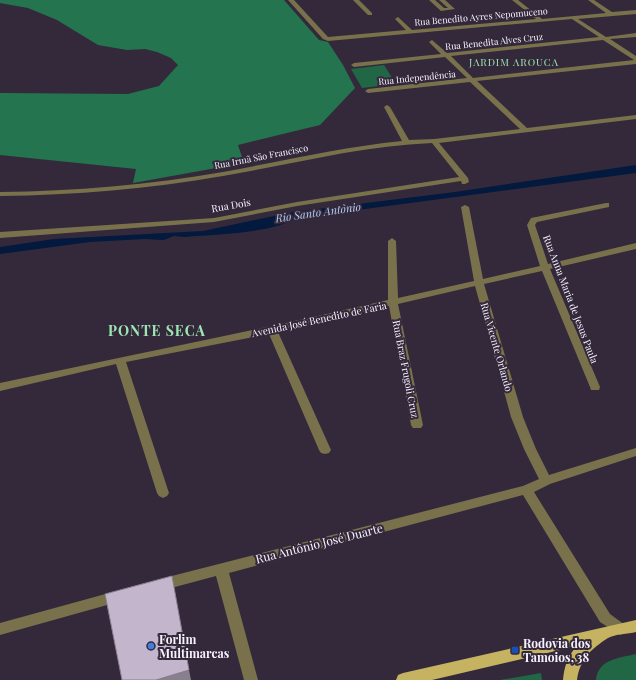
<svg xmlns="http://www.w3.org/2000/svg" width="636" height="680" font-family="'Playfair Display',serif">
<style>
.green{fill:#216645}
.forest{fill:#24754f}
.water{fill:#03193d}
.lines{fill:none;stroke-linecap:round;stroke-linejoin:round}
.minor{fill:#79714b;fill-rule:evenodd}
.primary{fill:#c5b361;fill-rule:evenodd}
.shaded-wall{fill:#887f8f}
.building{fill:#c2b5cc;stroke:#887f8f}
.shop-dot{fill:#3f7fe0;stroke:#33293b;stroke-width:1.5}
.transit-dot{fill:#1a4fb4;stroke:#33293b;stroke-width:1.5}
.labels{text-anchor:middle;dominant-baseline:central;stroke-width:4;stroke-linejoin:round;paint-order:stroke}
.far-street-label{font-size:9px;fill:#f8f2fe;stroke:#33293b}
.far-quarter-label{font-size:10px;letter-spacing:1px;fill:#9fe5b2;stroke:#33293b}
.street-label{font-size:10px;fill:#f8f2fe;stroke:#33293b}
.water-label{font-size:11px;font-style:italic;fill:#b0caf1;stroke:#33293b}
.near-street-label{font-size:12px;fill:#f8f2fe;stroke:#33293b}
.near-poi-label{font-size:12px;font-weight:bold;fill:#f8f2fe;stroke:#33293b;text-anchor:start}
.district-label{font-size:14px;font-weight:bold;letter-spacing:1px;fill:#9fe5b2;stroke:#33293b}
</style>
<rect width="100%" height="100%" fill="#33293b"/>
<path class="green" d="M384 65 396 84 362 88 351 69Z
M636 654V680H596C598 659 619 658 636 654Z
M541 673 542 680H500Z"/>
<path class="forest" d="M0 0H284L319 40 328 42 343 65 355 88 320 125 238 145 244 163 133 183 136 169 0 155V93L128 94 159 86 178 65 171 58 157 52 145 49 127 50 98 45 57 20 28 8 0 3Z"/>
<path class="water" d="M636 165V173L297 218C268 234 218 234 185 237L174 236 164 240 145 239 90 242 0 254V247L54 239 203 231 293 212 455 192Z"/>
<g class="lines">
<path class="minor" d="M288 0H294L328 37 406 30 395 19 398 17 412 30 536 19 512 0H518L542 19 606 13 588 0H594L612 12 636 10V14L578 19 606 37 636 33V37L610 39 636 56V64L477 81 527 128 636 115V119L439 143 468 178 469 182 465 184H462L461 181 297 206 214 222 0 238V232L214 218 297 202 459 177 432 143C361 146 293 164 223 176 149 189 75 195 0 196V192C75 191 149 185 223 172 283 161 342 147 402 141L384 107 387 105 390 107 409 140 434 139 520 129 470 82 368 93 365 91 368 89 467 78 445 57 354 67 351 65 354 63 441 54 429 42 432 40 447 53 599 37 572 19 328 41 323 39ZM603 40 634 60 473 78 451 56Z
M353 0H359L372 13V15H368Z
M429 0H435L444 8H448L439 0H445L455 9 441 11Z
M606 203H609V207L537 222 535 225 548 264 636 243V249L550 269 600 387 599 390H591L590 387 542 271 484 284 523 417 536 449 549 475 636 448V456L550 484 534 492 610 614 625 625 627 629 625 633 620 635 600 622 523 495 229 573 258 680H244L216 576 160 591 155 589 153 585 155 581 160 579 523 486 539 479 524 449 511 417 475 286 398 304 423 425 421 428H413L411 425 389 306 278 332 331 450 329 453 325 454 321 453 319 450 269 334 126 362 169 493 167 496 163 498 159 496 157 493 116 364 0 391V383C129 355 259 330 388 300V241L392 238 396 241 398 298 474 281 461 207 465 205 469 207 483 279 540 266 527 225 531 218Z
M120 590 125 592 127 596 125 600 0 635V623Z"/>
<path class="primary" d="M636 620V632C628 634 615 634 608 638 591 649 580 659 577 680H563C564 667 568 655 577 646L432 680H396L398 675 403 673Z"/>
</g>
<path class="shaded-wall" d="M189 670 191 680H156Z"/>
<path class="building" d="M172 576 189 670 156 680H122L105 594Z"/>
<circle class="shop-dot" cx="151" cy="646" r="4"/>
<rect class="transit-dot" x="511" y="646" width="8" height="8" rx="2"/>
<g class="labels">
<g class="far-street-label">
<text transform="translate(481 16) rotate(-5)">Rua Benedito Ayres Nepomuceno</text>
<text transform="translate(494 41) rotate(-6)">Rua Benedita Alves Cruz</text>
<text transform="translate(417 77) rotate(-6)">Rua Independência</text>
<text transform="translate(261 156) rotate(-11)">Rua Irmã São Francisco</text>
</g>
<g class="far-quarter-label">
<text x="514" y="62">JARDIM AROUCA</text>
</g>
<g class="street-label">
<text transform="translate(231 205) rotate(-10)">Rua Dois</text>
<text transform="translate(571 299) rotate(69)">Rua Anna Maria de Jesus Paula</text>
<text transform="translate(319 319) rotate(-12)">Avenida José Benedito de Faria</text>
<text transform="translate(497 347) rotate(74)">Rua Vicente Orlando</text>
<text transform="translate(406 369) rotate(79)">Rua Braz Frugoli Cruz</text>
</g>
<g class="water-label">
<text transform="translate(318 212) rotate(-8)">Rio Santo Antônio</text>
</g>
<g class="near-street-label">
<text transform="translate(319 543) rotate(-14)">Rua Antônio José Duarte</text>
</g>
<g class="near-poi-label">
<text x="159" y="639">Forlim<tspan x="159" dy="14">Multimarcas</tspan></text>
<text x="523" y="643">Rodovia dos<tspan x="523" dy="14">Tamoios, 38</tspan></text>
</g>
<g class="district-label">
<text x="157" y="330">PONTE SECA</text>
</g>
</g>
</svg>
